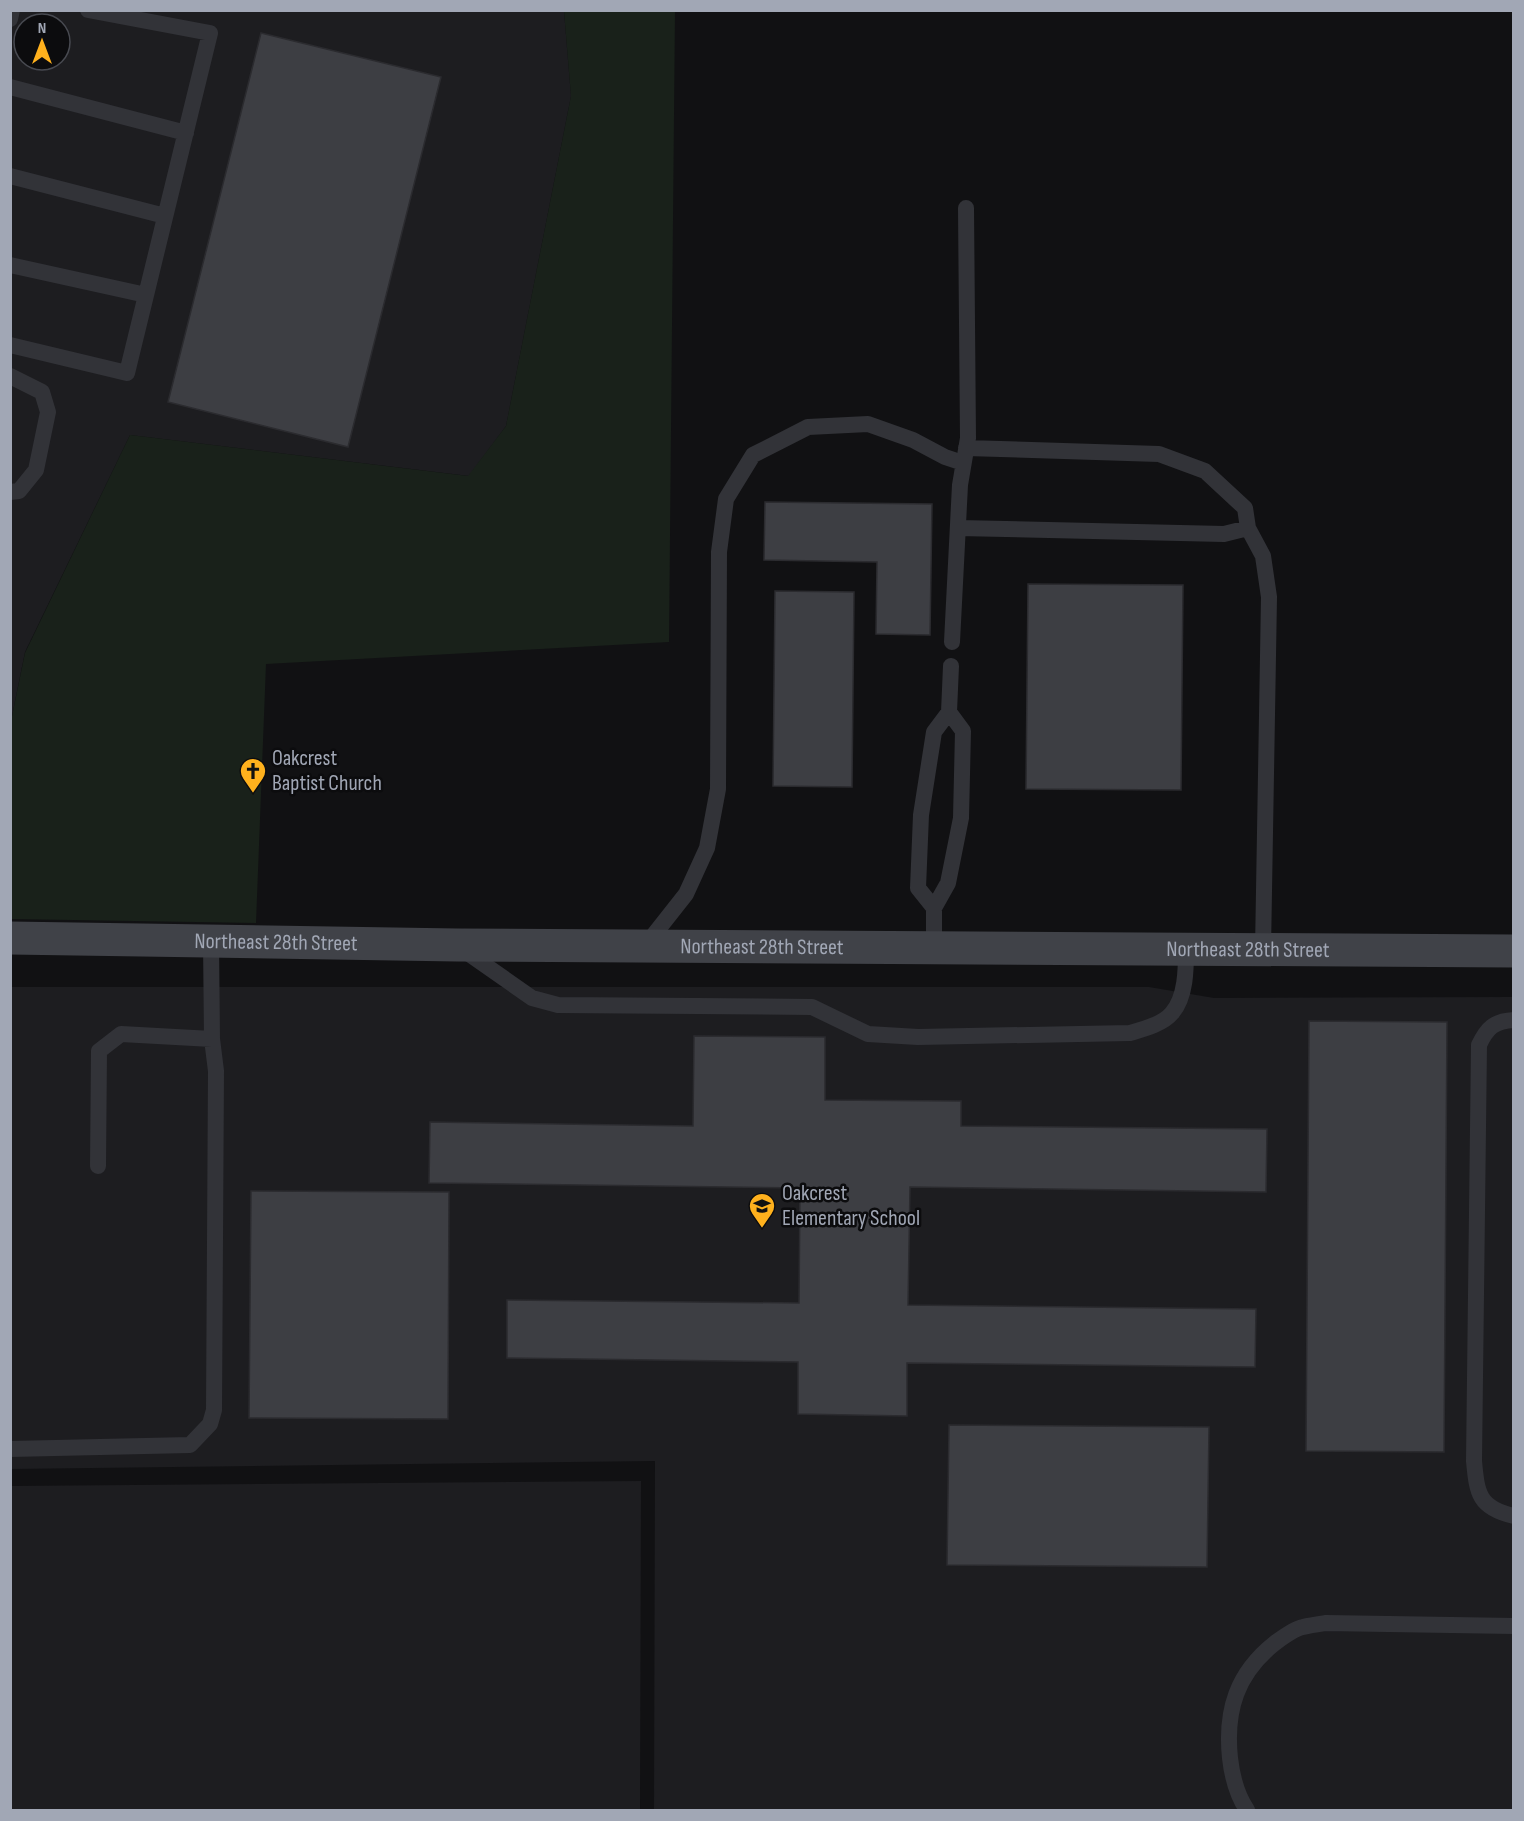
<svg xmlns="http://www.w3.org/2000/svg" width="1524" height="1821" font-family="'Sofia Sans Condensed',sans-serif">
<style>
.built{fill:#1d1d20;fill-rule:evenodd}
.green{fill:#19211a}
.building{fill:#3d3e43;stroke:#2b2b2f;stroke-width:1.5}
.lines{fill:none;stroke-linecap:round;stroke-linejoin:round}
.lane{stroke:#323338;stroke-width:16}
.secondary{stroke:#404248;stroke-width:33}
.labels{text-anchor:middle;dominant-baseline:central;stroke-width:5;stroke-linejoin:round;paint-order:stroke}
.poi-label{font-size:22px;fill:#a1a7b5;stroke:#0c0c0e;text-anchor:start}
.street-label{font-size:22px;fill:#a1a7b5;stroke:#0c0c0e}
</style>
<rect width="100%" height="100%" fill="#111113"/>
<path class="built" d="M11 11H564L571 96 506 426 469 476 130 435 25 652 11 721ZM24 24H60V60H24Z
M10 987H1149L1214 998 1513 997V1810H654L655 1461 11 1469Z
M641 1481 640 1810H11V1486Z"/>
<path class="green" d="M564 11H675L669 642 266 664 256 923 11 919V721L25 653 130 435 468 476 506 426 571 96Z"/>
<path class="building" d="M261 33 441 77 348 447 168 402Z
M765 502 932 504 930 635 876 634 877 562 764 560Z
M1028 584 1183 585 1181 790 1026 789Z
M775 591 854 592 852 787 773 786Z
M1309 1021 1447 1022 1444 1452 1306 1451Z
M694 1036 825 1037V1100L961 1101V1126L1267 1129 1266 1192 910 1187 908 1305 1256 1309 1255 1367 907 1363V1416L798 1414V1362L507 1358V1300L799 1303 800 1188 429 1183 430 1122 693 1126Z
M251 1191 449 1192 448 1419 249 1418Z
M949 1425 1209 1427 1207 1567 947 1565Z"/>
<g class="lines">
<path class="lane" d="M10 19 12 10
M10 87 186 133
M10 176 165 216
M10 265 146 295
M10 345 127 373 210 33 88 10
M10 376 42 392 48 412 36 470 19 491 10 492
M958 528 1224 534 1248 528 1245 508 1205 471 1159 454 966 448
M1248 528 1263 556 1269 597 1263 950
M952 642 960 485 968 438 966 208
M949 712 951 666
M934 908 918 888 921 815 934 732 949 712 963 731 961 818 948 883 934 908V948
M211 941 212 1039
M645 946 686 894 707 848 718 789 719 552 726 499 753 455 808 427 868 424 913 440 945 457 963 463
M462 949 532 998 558 1005 812 1007 868 1034 918 1037 1130 1033C1144 1029 1163 1024 1172 1013 1186 997 1186 969 1186 949
M1514 1020C1494 1021 1487 1028 1479 1045L1474 1461C1477 1494 1479 1508 1514 1516
M10 1449 190 1445 210 1424 214 1410 216 1071 212 1039 121 1034 99 1051 98 1166
M1247 1810C1237 1795 1232 1776 1230 1758 1225 1710 1237 1673 1275 1643 1283 1637 1294 1629 1303 1627 1311 1625 1319 1624 1326 1623L1514 1626"/>
<path class="secondary" id="s1" d="M10 938 457 945 1514 951"/>
</g>
<defs>
<g id="church-pin" transform="scale(1.35)"><path d="M0 17L-7.5 6A9.5 9.5 0 1 1 7.5 6Z" fill="#ffb11d" stroke="#0c0c0e"/><path d="M-1.2-6h2.4v3.5h3.3v2.4h-3.3V6h-2.4V-.1h-3.3v-2.4h3.3Z" fill="#111"/></g>
<g id="school-pin" transform="scale(1.35)"><path d="M0 17L-7.5 6A9.5 9.5 0 1 1 7.5 6Z" fill="#ffb11d" stroke="#0c0c0e"/><path d="M0-5L7-2L0 1L-7-2ZM-4 1L0 2.5L4 1V4Q0 6-4 4Z" fill="#111"/></g>
</defs>
<g fill-rule="evenodd">
<use href="#church-pin" x="253" y="771"/>
<use href="#school-pin" x="762" y="1206"/>
</g>
<g class="labels">
<g class="poi-label">
<text x="272" y="758">Oakcrest<tspan x="272" dy="25">Baptist Church</tspan></text>
<text x="782" y="1193">Oakcrest<tspan x="782" dy="25">Elementary School</tspan></text>
</g>
<g class="street-label">
<text stroke="none"><textPath href="#s1" startOffset="266">Northeast 28th Street</textPath></text>
<text stroke="none"><textPath href="#s1" startOffset="752">Northeast 28th Street</textPath></text>
<text stroke="none"><textPath href="#s1" startOffset="1238">Northeast 28th Street</textPath></text>
</g>
</g>
<rect width="1524" height="1821" fill="none" stroke="#a1a7b5" stroke-width="24"/>
<g transform="translate(42 42)"><circle r="28" fill="#0c0c0e" stroke="#484a51" stroke-width="1.5"/>
<path d="M0-4.5L10 22L0 15L-10 22Z" fill="#ffb11d"/>
<text y="-9" font-size="16" font-weight="bold" text-anchor="middle" fill="#a1a7b5">N</text>
</g>
</svg>
